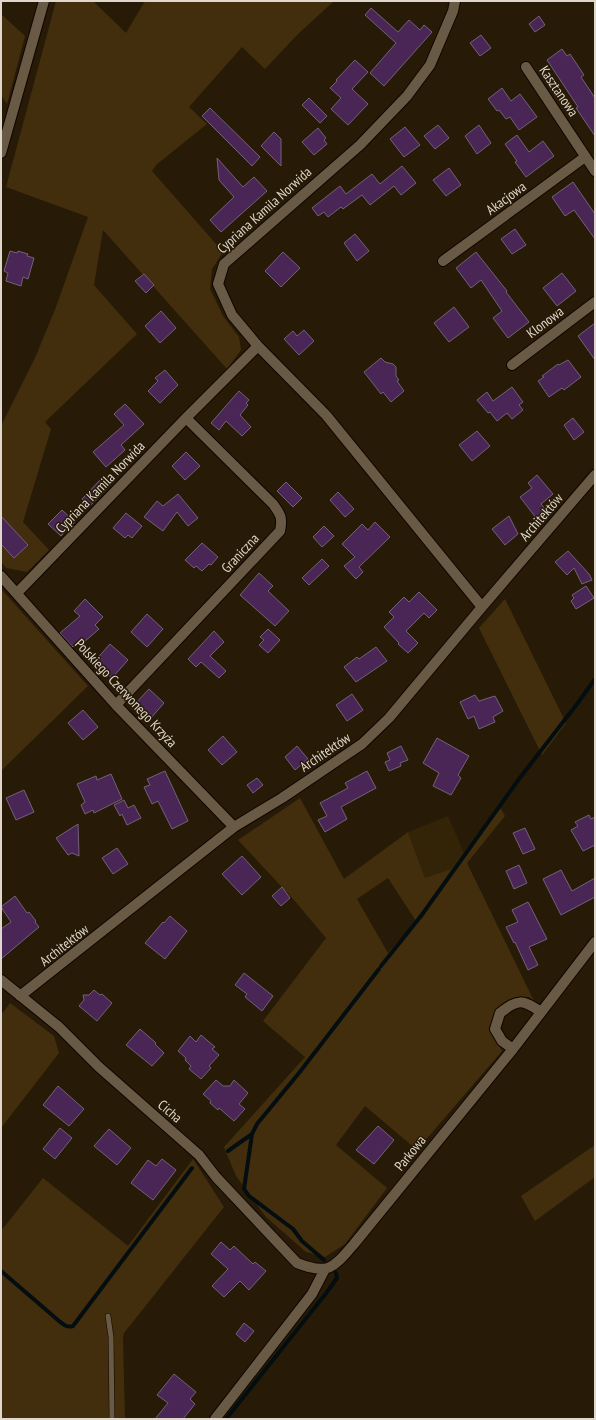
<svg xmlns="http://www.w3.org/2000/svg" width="596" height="1420" font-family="'PT Sans Narrow',sans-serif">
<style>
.built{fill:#332307}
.green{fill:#422e0d;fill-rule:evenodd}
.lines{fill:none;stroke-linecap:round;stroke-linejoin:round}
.stream{stroke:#040e11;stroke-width:4}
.building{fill:#4a2657;stroke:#716277}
.service-casing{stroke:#0f0500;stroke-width:6}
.minor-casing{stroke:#0f0500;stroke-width:12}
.service{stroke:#685a45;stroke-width:5}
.minor{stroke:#685a45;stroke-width:10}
.labels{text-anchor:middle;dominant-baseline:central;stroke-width:3;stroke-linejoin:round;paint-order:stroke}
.street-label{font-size:14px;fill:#dfd7cb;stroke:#271b07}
</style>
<rect width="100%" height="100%" fill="#271b07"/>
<path class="built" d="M448 816 464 853 451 869 425 879 408 832Z"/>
<path class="green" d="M56 1H93L126 33 145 1H334L298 34 265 69 242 47 189 107 207 124 156 165 152 171 223 252 212 269 210 289 223 316 239 337 241 350 227 369 103 230 94 285 137 334 45 422 51 429 23 522 49 550 27 572 6 568 1 562V426L35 358 56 307 88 217 6 187Z
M1 14 25 36 7 104 1 95Z
M2 590 88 686 1 771V591Z
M505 599 566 723 542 755 479 628Z
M300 798 344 879 408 832 425 878 451 869 499 806 505 816 467 863 534 1001 529 997 512 999 495 1013 491 1030 502 1051 417 1150 365 1106 336 1145 387 1188 345 1244 325 1257 306 1252 266 1217 236 1176 224 1147 305 1057 263 1021 326 938 294 900 238 840ZM388 878 416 921 388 953 357 899Z
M10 1003 54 1036 59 1053 1 1128V1015Z
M595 1145V1177L535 1221 521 1196Z
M193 1159 224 1207 124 1333 123 1337 125 1419H1V1231L43 1178 128 1246Z"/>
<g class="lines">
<path class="stream" d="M381 966 421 916 519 779 577 704 595 679
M228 1151 252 1134
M324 1260 302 1241 293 1229 249 1196 244 1189 252 1134 257 1124 299 1073 379 969
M1 1271 59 1321C64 1325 67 1328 73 1326L192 1168
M226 1419 327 1292 337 1278 336 1273"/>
</g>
<path class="building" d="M371 8 398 32 409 20 420 30 424 25 432 32 384 86 370 73 396 43 365 15Z
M539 16 545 25 535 32 529 24Z
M481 35 491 48 480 56 470 43Z
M562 49 567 56 570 54 584 75 581 77 595 98V136L576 108 578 107 547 60Z
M355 60 368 72 352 89 368 104 348 125 331 109 341 98 330 88 337 81 336 80Z
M502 88 511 101 520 94 537 117 519 130 510 117 506 119 499 110 497 111 488 99Z
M309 98 327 116 320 123 302 105Z
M210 108 260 157 252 166 202 116Z
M438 125 449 138 435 149 424 136Z
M479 125 491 143 477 154 465 136Z
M405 127 420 145 404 157 390 139Z
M318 128 326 138 324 140 327 144 314 155 302 142Z
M274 132 281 139V166L261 146Z
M517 135 529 152 543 141 554 156 526 177 515 162 517 161 505 144Z
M217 158 243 187 254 177 267 191 221 232 210 220 234 197 219 180Z
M402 166 416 183 401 195 394 186 370 205 362 195 343 209 341 207 328 217 324 212 318 216 312 208 340 186 346 194 372 174 380 184Z
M449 168 461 185 446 196 433 180Z
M573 182 595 214V239L574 210 565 216 552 197Z
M515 229 526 245 512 254 501 239Z
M355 234 369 251 357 261 344 243Z
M10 251 17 253 18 251 28 254 27 256 34 258 28 279 23 277 21 286 6 281 8 273 4 271Z
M283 252 300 268 281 287 265 271Z
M476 252 507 291 506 292 529 322 508 338 493 318 502 311 481 280 471 288 456 268Z
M562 273 576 291 557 306 543 288Z
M144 274 154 285 146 293 135 281Z
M454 307 469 327 449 342 434 323Z
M161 311 176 328 160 343 145 326Z
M595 323V360L578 336Z
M304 330 314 341 299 355 284 339 293 331 297 336Z
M381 358 385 362 393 364 396 367V376L399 380 397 381 404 391 391 402 383 392 381 394 364 372Z
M568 360 581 377 564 390 562 388 549 397 538 381 544 377 542 376 558 364 559 365Z
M165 370 178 385 160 403 148 391 158 381 155 378Z
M512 387 523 402 519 405 523 410 512 419 507 413 497 421 490 412 488 413 477 400 487 392 493 401Z
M239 391 249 400 246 403 248 405 240 415 251 427 242 436 226 421 219 430 211 423Z
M125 404 144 424 121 445 125 450 106 467 93 452 124 425 114 414Z
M573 418 584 432 574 440 564 425Z
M477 431 490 446 472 461 459 445Z
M186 452 200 466 185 480 172 466Z
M537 475 553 494 541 504 550 515 540 523 520 497 532 488 528 483Z
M102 478 110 485 89 507 82 499Z
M286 482 302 498 293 507 277 491Z
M338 492 354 509 345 517 330 500Z
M178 494 198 518 188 526 177 512 163 531 144 517 157 501 163 506Z
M62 510 75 522 61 536 48 524Z
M126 513 142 526 132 538 128 535 125 538 113 528Z
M1 516 28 545 14 558 1 544Z
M509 516 518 534 505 545 492 529Z
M375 522 390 537 359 567 363 572 356 579 344 566 355 557 342 544 362 524 368 530Z
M324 526 334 536 322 547 313 537Z
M202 543 218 557 211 565 209 564 202 571 196 566 194 568 185 560Z
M568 551 589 574 592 580 582 584 574 568 567 575 555 562Z
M322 559 329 566 309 585 302 578Z
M259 573 273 586 268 591 289 611 275 626 240 595Z
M586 586 594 598 576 609 571 601 574 598 572 595Z
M419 592 437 610 429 618 424 613 406 631 418 643 408 653 398 644 399 643 384 627 394 617 389 612 404 597 409 602Z
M85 599 103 617 95 625 99 629 83 643 81 640 73 647 60 633 80 616 74 611Z
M147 614 163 629 147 647 131 632Z
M268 629 280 640 268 653 259 645 264 640 260 637Z
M214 631 224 642 210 656 226 671 219 678 201 662 196 667 188 659Z
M110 644 128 660 112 678 94 662Z
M376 647 387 661 356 682 344 667 357 657 359 659Z
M149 689 164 703 151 718 135 704Z
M352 694 363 710 347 721 336 705Z
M475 695 479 701 495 696 503 711 493 717 495 722 479 729 474 716 468 719 460 702Z
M83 710 98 727 83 740 68 723Z
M223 736 237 752 222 765 208 750Z
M437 738 469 756 458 775 461 778 451 795 433 786 439 773 423 763Z
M297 746 308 759 295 770 285 757Z
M401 746 408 760 400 763 401 766 389 771 385 762 390 760 387 753Z
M165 771 188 821 172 829 158 801 152 804 144 787 150 785 147 779Z
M367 771 376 788 341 807 347 819 325 832 318 820 327 816 320 803 348 788 345 783Z
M111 774 122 799 94 813 93 810 85 814 81 805 85 802 77 784 96 776 97 780Z
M257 778 263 785 253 793 247 785Z
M24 790 34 812 16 820 6 798Z
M124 800 128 808 134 805 141 818 127 825 122 814 120 816 114 805Z
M589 815 591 819 595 817V845L583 851 571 830 578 826 575 822Z
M78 824 79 856 72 853 68 855 56 838Z
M525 828 535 849 523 854 513 833Z
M117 848 128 864 113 874 102 858Z
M242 856 261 877 242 895 222 874Z
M519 865 527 883 514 889 506 871Z
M561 870 572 891 595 878V897L561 915 543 879Z
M282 887 290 898 281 906 272 896Z
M15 896 27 913 29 912 36 921 35 922 39 927 1 959V929L11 922 1 907Z
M528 902 547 939 529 947 538 965 528 970 515 942 514 943 506 927 518 922 512 910Z
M170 916 187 931 165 959 145 943 163 922 164 923Z
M244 973 273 996 262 1011 245 997 247 994 235 985Z
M94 990 100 995 102 994 112 1003 97 1021 79 1006 84 1000 83 995H89Z
M140 1029 156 1043 155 1044 164 1053 152 1066 126 1045Z
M201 1035 215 1047 212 1049 219 1055 209 1066 211 1068 201 1079 189 1069 191 1066 185 1060 186 1058 178 1051 190 1036 196 1042Z
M216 1080 223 1086H230L234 1080 248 1093 239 1104 245 1109 234 1121 219 1108 218 1110 210 1103 211 1101 203 1094Z
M58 1086 84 1109 69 1126 43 1105Z
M378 1126 394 1140 374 1164 356 1150Z
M60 1128 72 1138 55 1159 43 1149Z
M109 1129 131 1148 117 1165 94 1146Z
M162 1159 176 1170 153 1200 131 1183 148 1160 156 1166Z
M221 1242 230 1250 234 1246 253 1264 255 1262 266 1271 249 1290 240 1281 224 1297 212 1286 228 1269 211 1254Z
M244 1323 254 1331 245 1342 236 1334Z
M174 1374 196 1392 190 1399 195 1404 183 1419H155L168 1403 157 1395Z"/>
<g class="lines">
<g class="service-casing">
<path id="service" d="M108 1316 111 1337 112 1419"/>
</g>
<g class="minor-casing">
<path id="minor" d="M455 1 453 11 430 65 407 96 360 145 224 264 218 284 232 315 258 346 326 415 482 607
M526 67 595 171
M1 153 44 1
M443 261 585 157
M512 365 595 302
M1 576 116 705 234 827
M17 593 186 418 258 346
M116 705 280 531C283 517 280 514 273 504L186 418
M1 980 59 1027 99 1067 199 1155 216 1177 297 1263C329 1276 334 1267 354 1244L513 1049 595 942
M20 996 234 827 282 798 362 744 389 718 482 607 595 475
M513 1049 502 1041 495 1029 500 1013C518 999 522 999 541 1012
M215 1419 312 1294 325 1269"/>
</g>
<use href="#service" class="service"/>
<use href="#minor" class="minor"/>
</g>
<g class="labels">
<g class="street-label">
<text transform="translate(559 91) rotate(56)">Kasztanowa</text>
<text transform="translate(506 198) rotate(-36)">Akacjowa</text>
<text transform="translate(264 210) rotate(-42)">Cypriana Kamila Norwida</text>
<text transform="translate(545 322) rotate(-37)">Klonowa</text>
<text transform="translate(100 487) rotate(-46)">Cypriana Kamila Norwida</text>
<text transform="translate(541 517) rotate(-49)">Architektów</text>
<text transform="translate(240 553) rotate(-47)">Graniczna</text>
<text transform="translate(126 693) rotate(47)">Polskiego Czerwonego Krzyża</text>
<text transform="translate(325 752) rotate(-34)">Architektów</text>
<text transform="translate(64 945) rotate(-38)">Architektów</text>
<text transform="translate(170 1111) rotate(41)">Cicha</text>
<text transform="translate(410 1153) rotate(-51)">Parkowa</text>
</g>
</g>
<rect width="596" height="1420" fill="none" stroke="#dfd7cb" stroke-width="4"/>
</svg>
